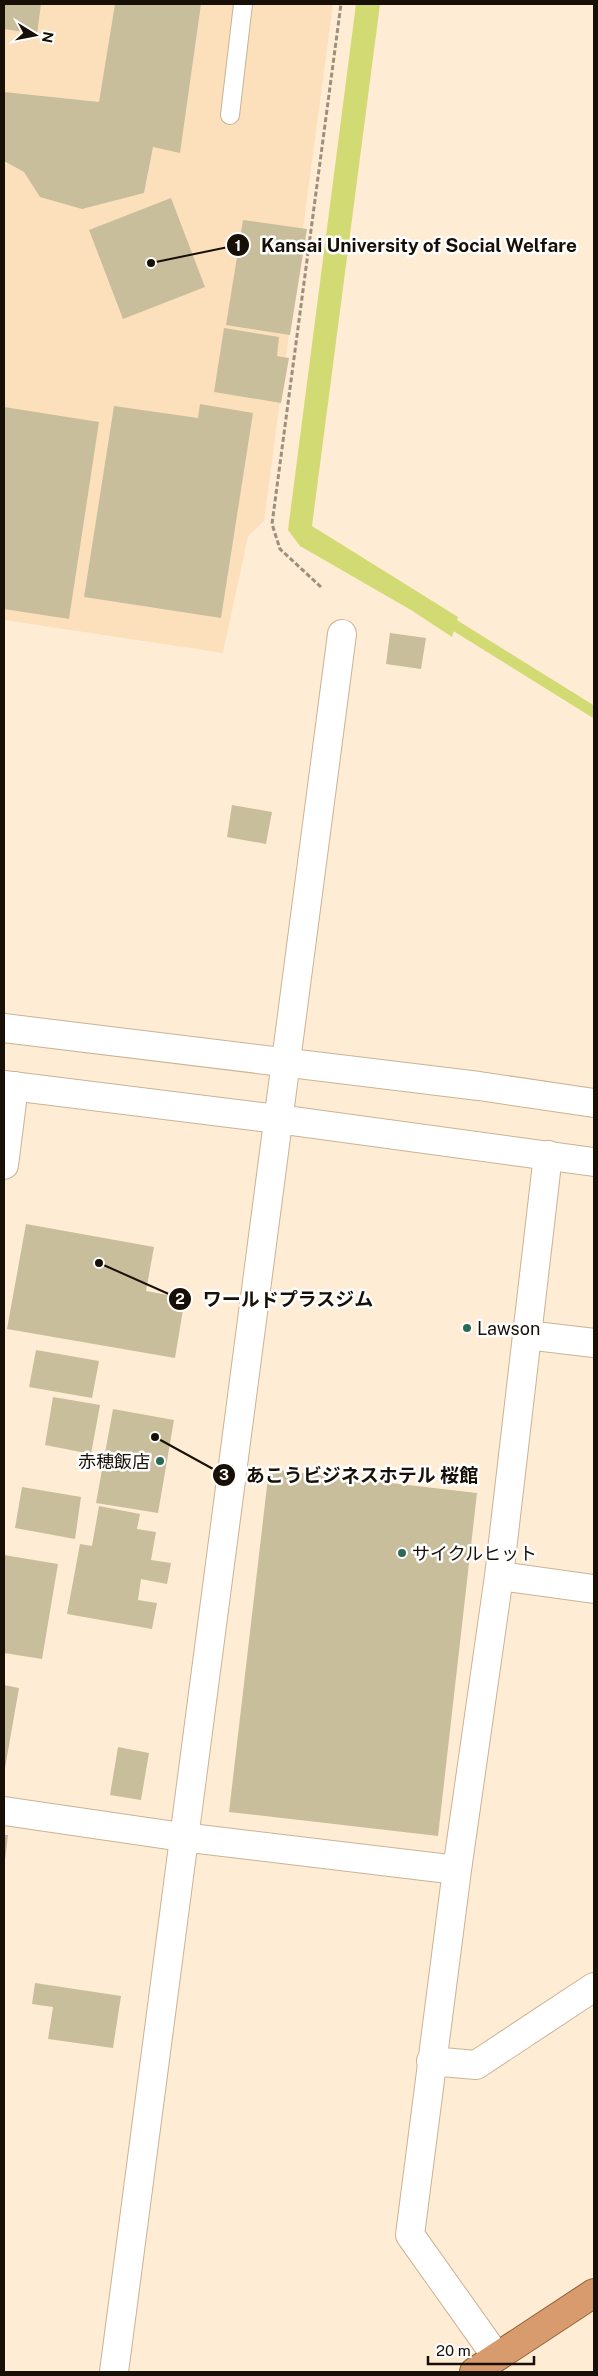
<svg xmlns="http://www.w3.org/2000/svg" width="598" height="2376" font-family="'Public Sans','Noto Sans JP',sans-serif">
<style>
.built{fill:#fce0bb}
.water{fill:#d1da73}
.lines{fill:none;stroke-linecap:round;stroke-linejoin:round}
.stream{stroke:#d1da73;stroke-width:11}
.building{fill:#c8be9c}
.service-casing{stroke:#cab396;stroke-width:20}
.minor-casing{stroke:#cab396;stroke-width:30}
.tertiary-casing{stroke:#cab396;stroke-width:30}
.trunk-casing{stroke:#8e5a32;stroke-width:30}
.path{stroke:#9d8f7d;stroke-width:3;stroke-dasharray:5 2.5;stroke-linecap:butt}
.service{stroke:#fff;stroke-width:18}
.minor{stroke:#fff;stroke-width:28}
.tertiary{stroke:#fff;stroke-width:28}
.trunk{stroke:#d89b6e;stroke-width:28}
.poi-dot{fill:#2b6956;stroke:#fff;stroke-width:2}
.labels{text-anchor:middle;dominant-baseline:central;stroke-width:5;stroke-linejoin:round;paint-order:stroke}
.poi-label{font-size:18px;fill:#181006;stroke:#fff;text-anchor:start}
.leader{fill:none;stroke:#181006;stroke-width:2}
.callout-dot{fill:#181006;stroke:#fff;stroke-width:2}
.mark-label{font-size:15px;text-anchor:middle;font-weight:bold;fill:#fff}
.callout-label{font-size:19px;text-anchor:middle;font-weight:bold;fill:#181006;stroke:#fff;stroke-width:5;stroke-linejoin:round;paint-order:stroke}
</style>
<rect width="100%" height="100%" fill="#ffecd4"/>
<path class="built" d="M4 4H333L264 521 248 536 223 653 4 620Z"/>
<path class="water" d="M356 4H380L312 526 458 617 452 637 411 610 300 546 288 530Z"/>
<g class="lines">
<path class="stream" d="M443 618 594 712"/>
</g>
<path class="building" d="M4 4H41L37 34 4 29Z
M115 4H201L180 153 153 147 144 193 82 209 40 197 24 172 4 161V92L99 102Z
M171 198 205 287 123 319 89 230Z
M243 220 307 229 290 335 226 325Z
M224 328 279 337 277 356 289 358 281 403 214 392Z
M200 404 253 413 221 618 84 597 114 406 198 418Z
M4 407 99 422 69 619 4 609Z
M390 633 426 638 421 669 386 664Z
M232 805 272 812 266 844 227 837Z
M26 1224 154 1247 146 1291 185 1298 175 1358 7 1329Z
M36 1350 99 1361 92 1398 29 1387Z
M53 1397 100 1405 91 1454 45 1445Z
M113 1409 174 1420 158 1513 96 1503Z
M269 1469 477 1493 438 1836 229 1812Z
M22 1487 81 1497 75 1539 15 1528Z
M99 1506 140 1514 137 1529 156 1532 151 1560 171 1563 167 1584 141 1579 138 1600 157 1603 152 1629 67 1614 80 1544 92 1546Z
M4 1555 58 1564 42 1659 4 1653Z
M4 1685 19 1688 5 1768H4Z
M118 1747 149 1753 141 1800 110 1795Z
M4 1835H8L5 1860 4 1859Z
M35 1983 121 1996 113 2048 48 2039 53 2007 32 2004Z"/>
<g class="lines">
<g class="service-casing">
<path id="service" d="M230 115 243 4"/>
</g>
<g class="minor-casing">
<path id="minor" d="M4 1165 14 1086
M527 1335 594 1343
M499 1576 594 1589
M4 1811 182 1837 457 1870
M431 2061 476 2065 594 1987
M496 2356 410 2235 457 1870 499 1576 548 1155"/>
</g>
<g class="tertiary-casing">
<path id="tertiary" d="M4 1028 479 1086 594 1103
M4 1085 278 1119 594 1162
M114 2372 342 634"/>
</g>
<g class="trunk-casing">
<path id="trunk" d="M474 2372 594 2293"/>
</g>
<path class="path" d="M321 587 280 549 272 524 341 4"/>
<use href="#service" class="service"/>
<use href="#minor" class="minor"/>
<use href="#tertiary" class="tertiary"/>
<use href="#trunk" class="trunk"/>
</g>
<g class="poi-dot">
<circle cx="467" cy="1328" r="5"/>
<circle cx="160" cy="1461" r="5"/>
<circle cx="402" cy="1553" r="5"/>
</g>
<g class="labels">
<g class="poi-label">
<text x="477" y="1328">Lawson</text>
<text x="150" y="1461" text-anchor="end">赤穂飯店</text>
<text x="412" y="1553">サイクルヒット</text>
</g>
</g>
<path class="leader" d="M151 263L238 245M99 1263L180 1299M155 1437L224 1475"/>
<g class="callout-dot">
<circle cx="151" cy="263" r="5"/>
<circle cx="99" cy="1263" r="5"/>
<circle cx="155" cy="1437" r="5"/>
<circle cx="238" cy="245" r="12"/>
<circle cx="180" cy="1299" r="12"/>
<circle cx="224" cy="1475" r="12"/>
</g>
<g class="mark-label">
<text x="238" y="251">1</text>
<text x="180" y="1304">2</text>
<text x="224" y="1480">3</text>
</g>
<g class="callout-label">
<text x="419" y="252">Kansai University of Social Welfare</text>
<text x="288" y="1306">ワールドプラスジム</text>
<text x="362" y="1482">あこうビジネスホテル 桜館</text>
</g>
<rect width="598" height="2376" fill="none" stroke="#181006" stroke-width="10"/>
<g transform="translate(35 35) rotate(100)" stroke="#ffffff" stroke-width="4" paint-order="stroke">
<path d="M0-4L9 19L0 12L-9 19Z" fill="#181006"/>
<text y="-8" font-size="14" font-weight="bold" text-anchor="middle" fill="#181006">N</text>
</g>
<path d="M428 2356v8h106v-8" fill="none" stroke="#181006" stroke-width="2.5"/>
<text x="436" y="2356" font-size="15" fill="#181006" stroke="#ffffff" stroke-width="4" paint-order="stroke">20 m</text>
</svg>
